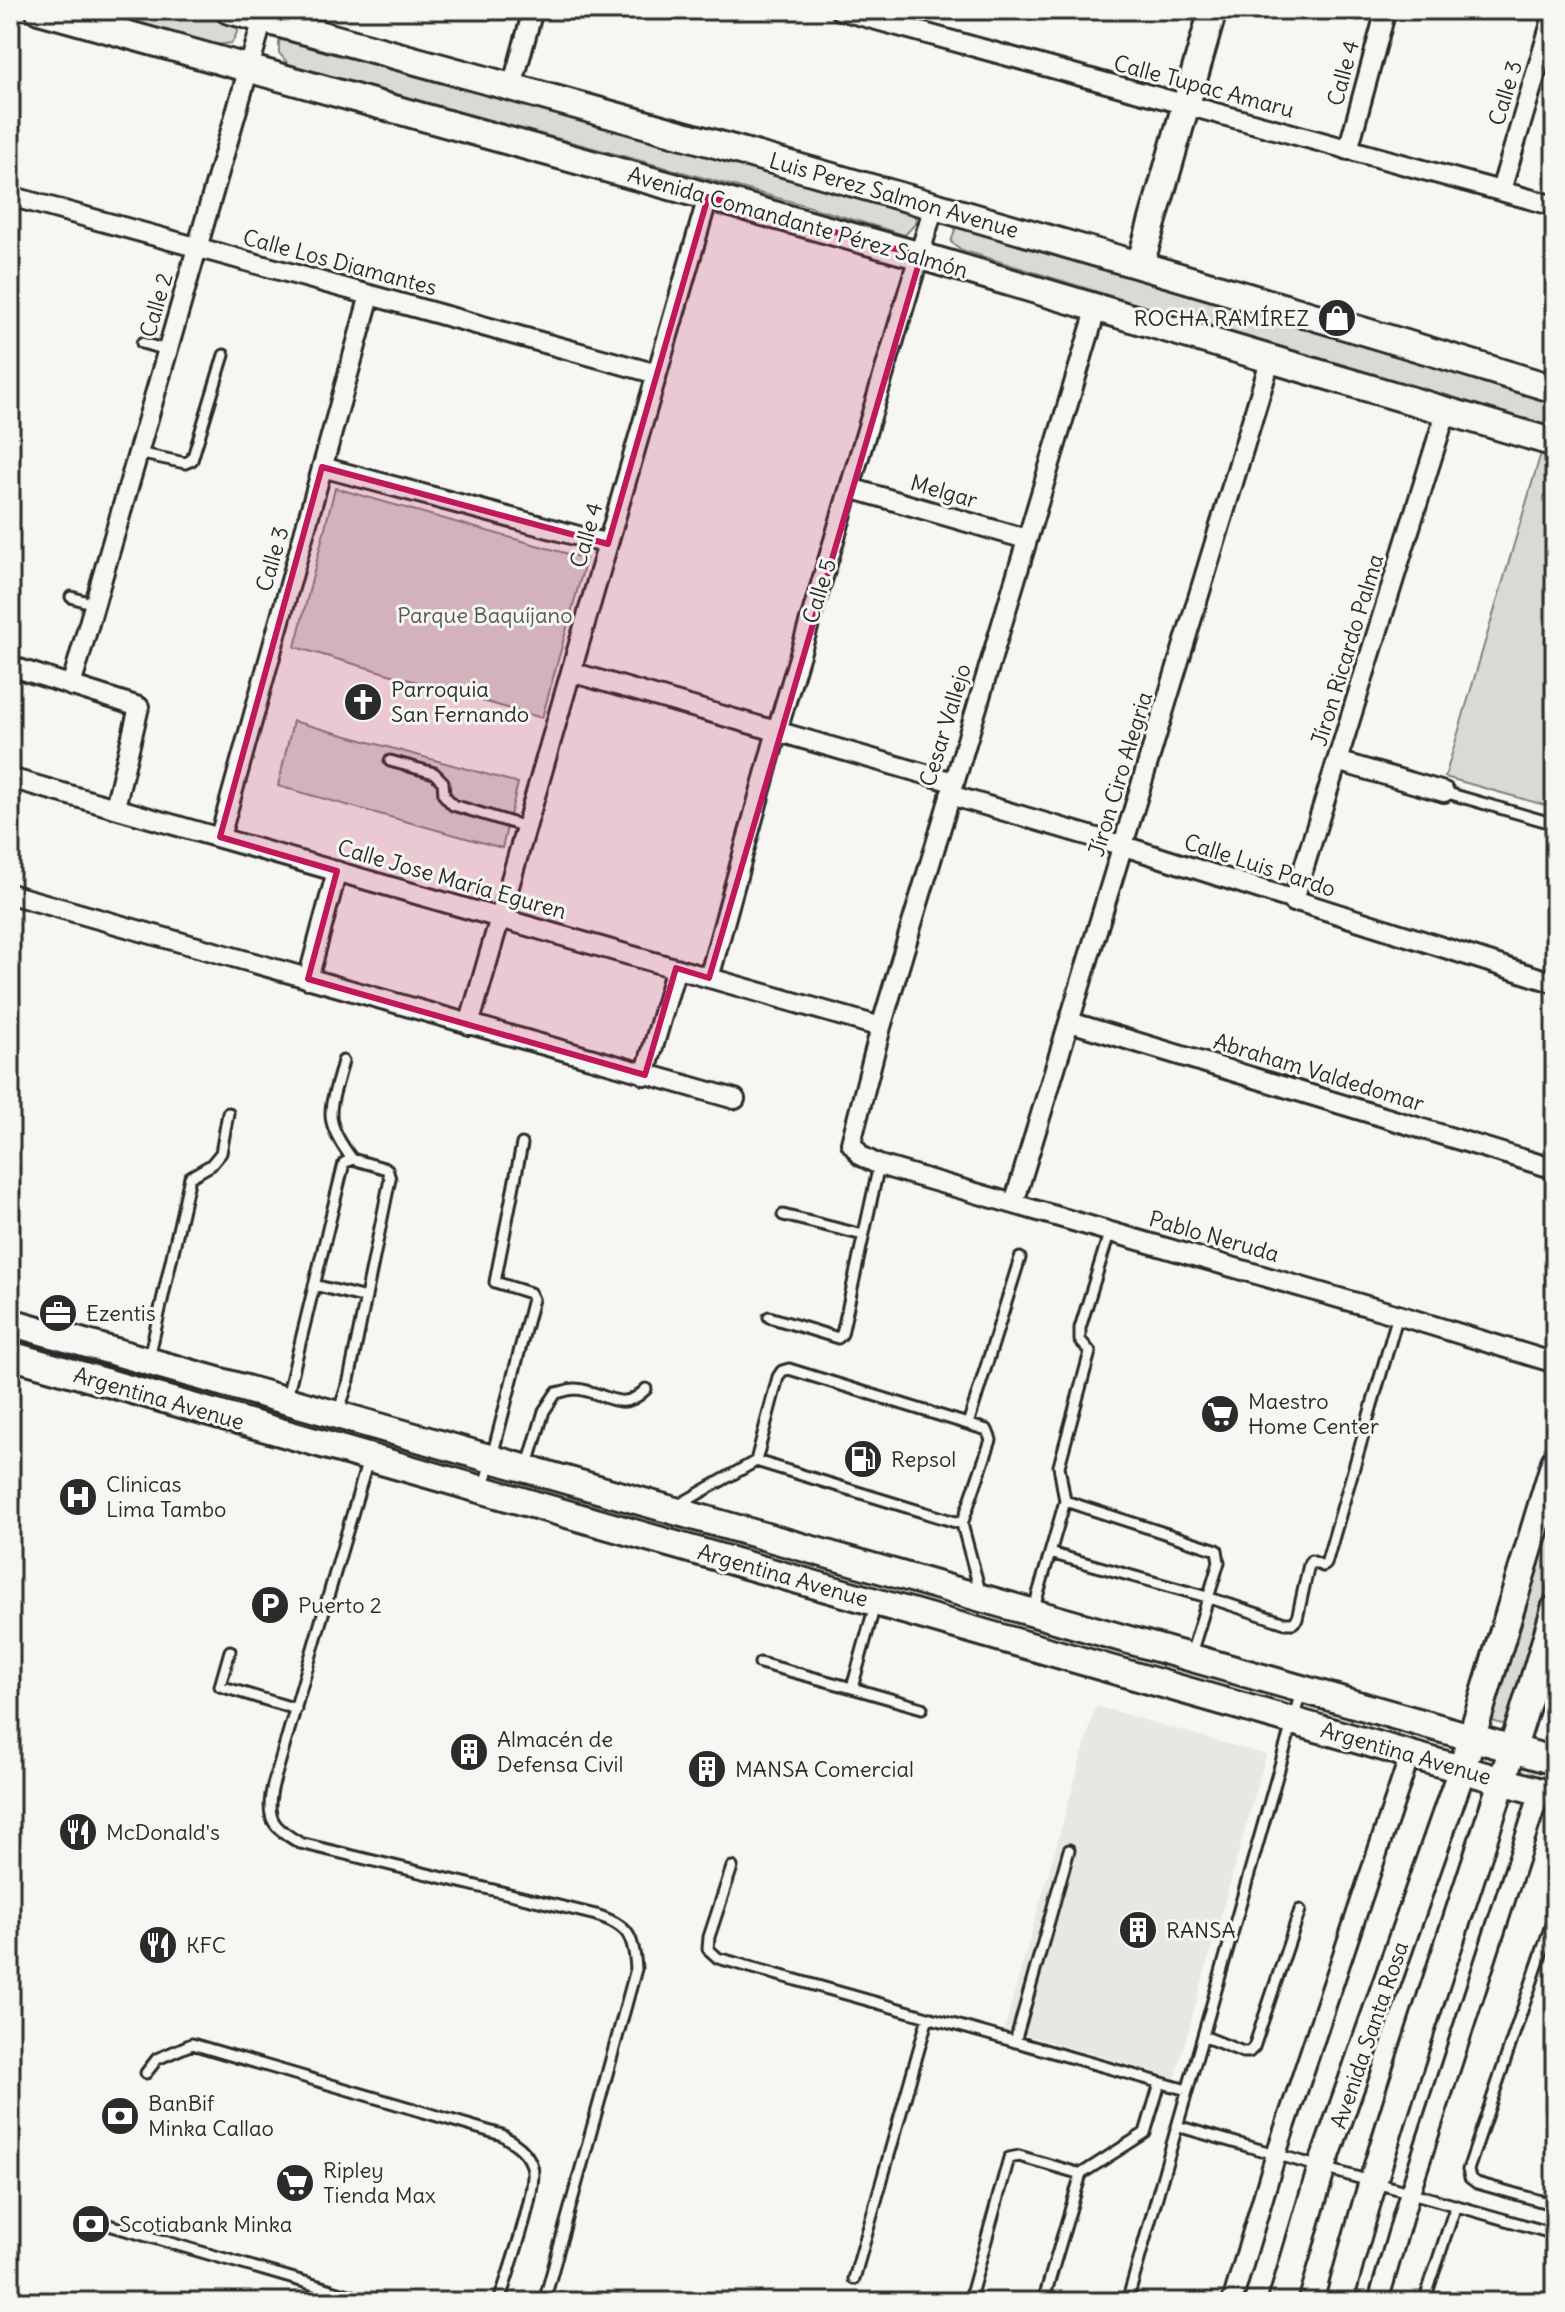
<svg xmlns="http://www.w3.org/2000/svg" width="1565" height="2312" font-family="Delius,sans-serif">
<style>
.built{fill:#e7e7e3}
.green{fill:#d9d9d5;stroke:#828280;stroke-width:2}
.lines{fill:none;stroke-linecap:round;stroke-linejoin:round}
.lane-casing{stroke:#2b2b2b;stroke-width:15}
.street-casing{stroke:#2b2b2b;stroke-width:24}
.secondary-casing{stroke:#2b2b2b;stroke-width:32}
.lane{stroke:#f6f6f2;stroke-width:9}
.street{stroke:#f6f6f2;stroke-width:18}
.secondary{stroke:#f6f6f2;stroke-width:26}
.marked{fill:#c2185b;fill-opacity:0.2;stroke:#c2185b;stroke-width:6;stroke-linejoin:round}
.labels{text-anchor:middle;dominant-baseline:central;stroke-width:6;stroke-linejoin:round;paint-order:stroke}
.street-label{font-size:22px;fill:#2b2b2b;stroke:#f6f6f2}
.poi-label{font-size:22px;fill:#2b2b2b;stroke:#f6f6f2;text-anchor:start}
.park-label{font-size:22px;fill:#565656;stroke:#f6f6f2}
</style>
<rect width="100%" height="100%" fill="#f6f6f2"/>
<filter id="ink" filterUnits="userSpaceOnUse"><feTurbulence type="fractalNoise" baseFrequency=".0125" numOctaves="2"/><feDisplacementMap in="SourceGraphic" scale="16" xChannelSelector="R" yChannelSelector="G"/><feConvolveMatrix kernelMatrix="1 2 1 2 8 2 1 2 1" color-interpolation-filters="sRGB"/></filter>
<g filter="url(#ink)">
<path class="built" d="M1096 1706 1266 1755 1175 2078 1004 2029Z"/>
<path class="green" d="M90 10H209L231 16 238 30 232 43 215 45Z
M294 33 914 205 916 223 905 235 804 205 290 66 279 53V41Z
M957 223H976L1555 402V433L962 250 951 242Z
M1541 453 1555 457V808L1445 777Z
M335 488 586 559 542 718 295 647Z
M293 721 518 783 502 848 278 786Z
M1555 1482V1562L1505 1725 1483 1718Z"/>
<g class="lines">
<g class="lane-casing">
<path id="lane" d="M142 343 167 350
M138 453 185 463 192 460 224 355
M71 597 94 604
M390 761 434 773 443 782 444 795 453 805 526 827
M1444 792 1555 824
M343 1061C331 1110 320 1116 352 1159
M783 1215 863 1235
M1110 1231 1080 1328V1340L1090 1352 1059 1466 1065 1501 1050 1553 1207 1597 1285 1623H1293L1297 1619 1309 1564 1311 1561 1323 1566 1326 1564 1398 1315
M314 1285 366 1298
M769 1317 838 1338 842 1334 879 1165
M149 1358 190 1177 211 1165 221 1153 228 1113
M287 1397 344 1163 352 1159 387 1169 390 1179 349 1380 338 1413
M968 1424 1020 1258
M368 1460 273 1785C265 1818 272 1827 300 1843L596 1915C628 1925 634 1936 636 1969L544 2302
M756 1461 778 1377 782 1371 789 1369 987 1430 991 1440 962 1524
M528 1465 544 1411 556 1393C562 1392 569 1389 575 1389 604 1390 620 1416 646 1389
M484 1487 533 1299 530 1293 495 1282 522 1144
M1065 1501 1217 1550 1219 1562 1191 1654
M675 1507 756 1461 962 1524 981 1595
M875 1605 852 1688 922 1708
M1033 1611 1050 1553
M230 1651 220 1686 296 1709
M760 1663 852 1688
M732 1867 709 1937 708 1949 718 1958 1187 2090
M1555 1913 1468 2170 1470 2178 1477 2183 1555 2205
M1203 2036 1243 2052H1249L1254 2047 1300 1910
M1015 2042 1069 1850
M146 2073 157 2059 192 2044 502 2135C515 2144 527 2150 532 2166 539 2188 507 2276 499 2302
M1177 2126 1555 2234
M102 2223 373 2302
M854 2279 928 2017
M969 2302 1009 2158 1019 2156 1081 2174
M1043 2302 1081 2174 1145 2133 1160 2083
M1127 2302 1301 1692
M1424 2302 1456 2205"/>
</g>
<g class="street-casing">
<path id="street" d="M840 10 1555 206
M512 87 533 10
M1348 150 1386 10
M1501 190 1555 10
M10 196 657 374
M1097 307 881 1027 851 1143 861 1156 879 1165 1398 1315 1555 1363
M322 467 608 544
M850 488 1026 539
M10 666 139 707 115 807
M571 672 953 782
M71 686 263 19
M1337 761 1444 792
M10 778 881 1027
M950 795 1124 846 1555 983
M220 837 370 295
M10 894 735 1099
M1293 902 1446 412
M709 978 777 731 934 206
M308 979 337 871
M1070 1022 1555 1169
M469 1025 708 197
M645 1075 676 968
M1014 1203 1271 358
M1232 2302 1276 2154 1410 1755
M1378 2302 1410 2192 1540 1792"/>
</g>
<g class="secondary-casing">
<path id="secondary" d="M39 10 921 256 1555 443
M229 10C673 130 1115 255 1555 389
M1140 265 1213 10
M10 1322 1555 1761
M10 1355 1555 1796
M1282 2302 1322 2167 1462 1769 1555 1462
M1339 2302C1401 2068 1488 1842 1555 1609"/>
</g>
<use href="#lane" class="lane"/>
<use href="#street" class="street"/>
<use href="#secondary" class="secondary"/>
</g>
</g>
<path class="marked" d="M708 197 921 256 709 978 676 968 645 1075 308 979 337 871 220 837 322 467 608 544Z"/>
<defs>
<g id="shop-disc" transform="scale(2)"><circle r="9.5" fill="#2b2b2b" stroke="#f6f6f2"/><path d="M-5-2.5h2.3a2.7 3.5 0 0 1 5.4 0H5L5.5 6h-11ZM-1.5-2.5h3a1.5 2.3 0 0 0-3 0Z" fill="#fff"/></g>
<g id="church-disc" transform="scale(2)"><circle r="9.5" fill="#2b2b2b" stroke="#f6f6f2"/><path d="M-1.2-6h2.4v3.5h3.3v2.4h-3.3V6h-2.4V-.1h-3.3v-2.4h3.3Z" fill="#fff"/></g>
<g id="office-disc" transform="scale(2)"><circle r="9.5" fill="#2b2b2b" stroke="#f6f6f2"/><path d="M-6-3h4V-5.5h4V-3h4V5H-6ZM-1-4.5V-3h2v-1.5ZM-6 0V1H6V0Z" fill="#fff"/></g>
<g id="supermarket-disc" transform="scale(2)"><circle r="9.5" fill="#2b2b2b" stroke="#f6f6f2"/><path d="M-6-5.5h2.5l.6 2H6L4.5 2H-2.5L-4.4-4H-6ZM-1.5 3.2a1.3 1.3 0 1 0 .1 0ZM3 3.2a1.3 1.3 0 1 0 .1 0Z" fill="#fff"/></g>
<g id="fuel-disc" transform="scale(2)"><circle r="9.5" fill="#2b2b2b" stroke="#f6f6f2"/><path d="M-5.5-6h7V0h2V4h1.3V-2.5L3-4.5l.8-.8L6-3V5H2.5V1h-1V6h-7ZM-4.2-4.7v3.2H.2V-4.7Z" fill="#fff"/></g>
<g id="hospital-disc" transform="scale(2)"><circle r="9.5" fill="#2b2b2b" stroke="#f6f6f2"/><path d="M-5-5h3v3.5h4V-5h3V5h-3V1.5h-4V5h-3Z" fill="#fff"/></g>
<g id="parking-disc" transform="scale(2)"><circle r="9.5" fill="#2b2b2b" stroke="#f6f6f2"/><path d="M-3.5-5.5H1a3.5 3.5 0 0 1 0 7H-1V5.5H-3.5ZM-1-3.4V-.6H.8a1.4 1.4 0 0 0 0-2.8Z" fill="#fff"/></g>
<g id="building-disc" transform="scale(2)"><circle r="9.5" fill="#2b2b2b" stroke="#f6f6f2"/><path d="M-4-6H4V6H1V3H-1V6H-4ZM-2.5-4.3h1.7v1.8h-1.7ZM.8-4.3h1.7v1.8H.8ZM-2.5-1h1.7V.8h-1.7ZM.8-1h1.7V.8H.8Z" fill="#fff"/></g>
<g id="restaurant-disc" transform="scale(2)"><circle r="9.5" fill="#2b2b2b" stroke="#f6f6f2"/><path d="M-5-6h1v4h1v-4h1v4h1v-4h1v5L-1.5 .5V6h-2V.5L-5-1ZM5-6V6H3V1.5H1.5Q1.5-4 5-6Z" fill="#fff"/></g>
<g id="bank-disc" transform="scale(2)"><circle r="9.5" fill="#2b2b2b" stroke="#f6f6f2"/><path d="M-6-4H6V4H-6ZM0-2.3a2.3 2.3 0 1 0 0 4.6a2.3 2.3 0 1 0 0-4.6Z" fill="#fff"/></g>
</defs>
<g fill-rule="evenodd">
<use href="#shop-disc" x="1337" y="318"/>
<use href="#church-disc" x="363" y="702"/>
<use href="#office-disc" x="58" y="1313"/>
<use href="#supermarket-disc" x="1220" y="1414"/>
<use href="#fuel-disc" x="863" y="1459"/>
<use href="#hospital-disc" x="78" y="1497"/>
<use href="#parking-disc" x="270" y="1605"/>
<use href="#building-disc" x="469" y="1752"/>
<use href="#building-disc" x="707" y="1769"/>
<use href="#restaurant-disc" x="78" y="1832"/>
<use href="#building-disc" x="1138" y="1930"/>
<use href="#restaurant-disc" x="158" y="1945"/>
<use href="#bank-disc" x="120" y="2116"/>
<use href="#supermarket-disc" x="295" y="2183"/>
<use href="#bank-disc" x="91" y="2224"/>
</g>
<g class="labels">
<g class="street-label">
<text transform="translate(1343 73) rotate(-75)">Calle 4</text>
<text transform="translate(1204 86) rotate(15)">Calle Tupac Amaru</text>
<text transform="translate(1505 93) rotate(-73)">Calle 3</text>
<text transform="translate(894 195) rotate(16)">Luis Perez Salmon Avenue</text>
<text transform="translate(798 222) rotate(16)">Avenida Comandante Pérez Salmón</text>
<text transform="translate(340 262) rotate(15)">Calle Los Diamantes</text>
<text transform="translate(156 305) rotate(-74)">Calle 2</text>
<text transform="translate(944 491) rotate(16)">Melgar</text>
<text transform="translate(586 535) rotate(-74)">Calle 4</text>
<text transform="translate(272 559) rotate(-74)">Calle 3</text>
<text transform="translate(819 591) rotate(-73)">Calle 5</text>
<text transform="translate(1347 650) rotate(-73)">Jíron Ricardo Palma</text>
<text transform="translate(945 725) rotate(-73)">Cesar Vallejo</text>
<text transform="translate(1120 774) rotate(-73)">Jíron Ciro Alegria</text>
<text transform="translate(1260 865) rotate(18)">Calle Luis Pardo</text>
<text transform="translate(452 879) rotate(16)">Calle Jose María Eguren</text>
<text transform="translate(1319 1072) rotate(17)">Abraham Valdedomar</text>
<text transform="translate(1214 1236) rotate(16)">Pablo Neruda</text>
<text transform="translate(159 1398) rotate(16)">Argentina Avenue</text>
<text transform="translate(783 1575) rotate(16)">Argentina Avenue</text>
<text transform="translate(1406 1753) rotate(16)">Argentina Avenue</text>
<text transform="translate(1369 2035) rotate(-71)">Avenida Santa Rosa</text>
</g>
<g class="poi-label">
<text x="1309" y="318" text-anchor="end">ROCHA RAMÍREZ</text>
<text x="391" y="689">Parroquia<tspan x="391" dy="25">San Fernando</tspan></text>
<text x="86" y="1313">Ezentis</text>
<text x="1248" y="1401">Maestro<tspan x="1248" dy="25">Home Center</tspan></text>
<text x="891" y="1459">Repsol</text>
<text x="106" y="1484">Clinicas<tspan x="106" dy="25">Lima Tambo</tspan></text>
<text x="298" y="1605">Puerto 2</text>
<text x="497" y="1739">Almacén de<tspan x="497" dy="25">Defensa Civil</tspan></text>
<text x="735" y="1769">MANSA Comercial</text>
<text x="106" y="1832">McDonald's</text>
<text x="1166" y="1930">RANSA</text>
<text x="186" y="1945">KFC</text>
<text x="148" y="2103">BanBif<tspan x="148" dy="25">Minka Callao</tspan></text>
<text x="323" y="2170">Ripley<tspan x="323" dy="25">Tienda Max</tspan></text>
<text x="119" y="2224">Scotiabank Minka</text>
</g>
<g class="park-label">
<text x="485" y="615">Parque Baquíjano</text>
</g>
</g>
<rect width="1565" height="2312" fill="none" stroke="#f6f6f2" stroke-width="40"/>
<rect x="20" y="20" width="1525" height="2272" fill="none" stroke="#2b2b2b" stroke-width="3" filter="url(#ink)"/>
</svg>
